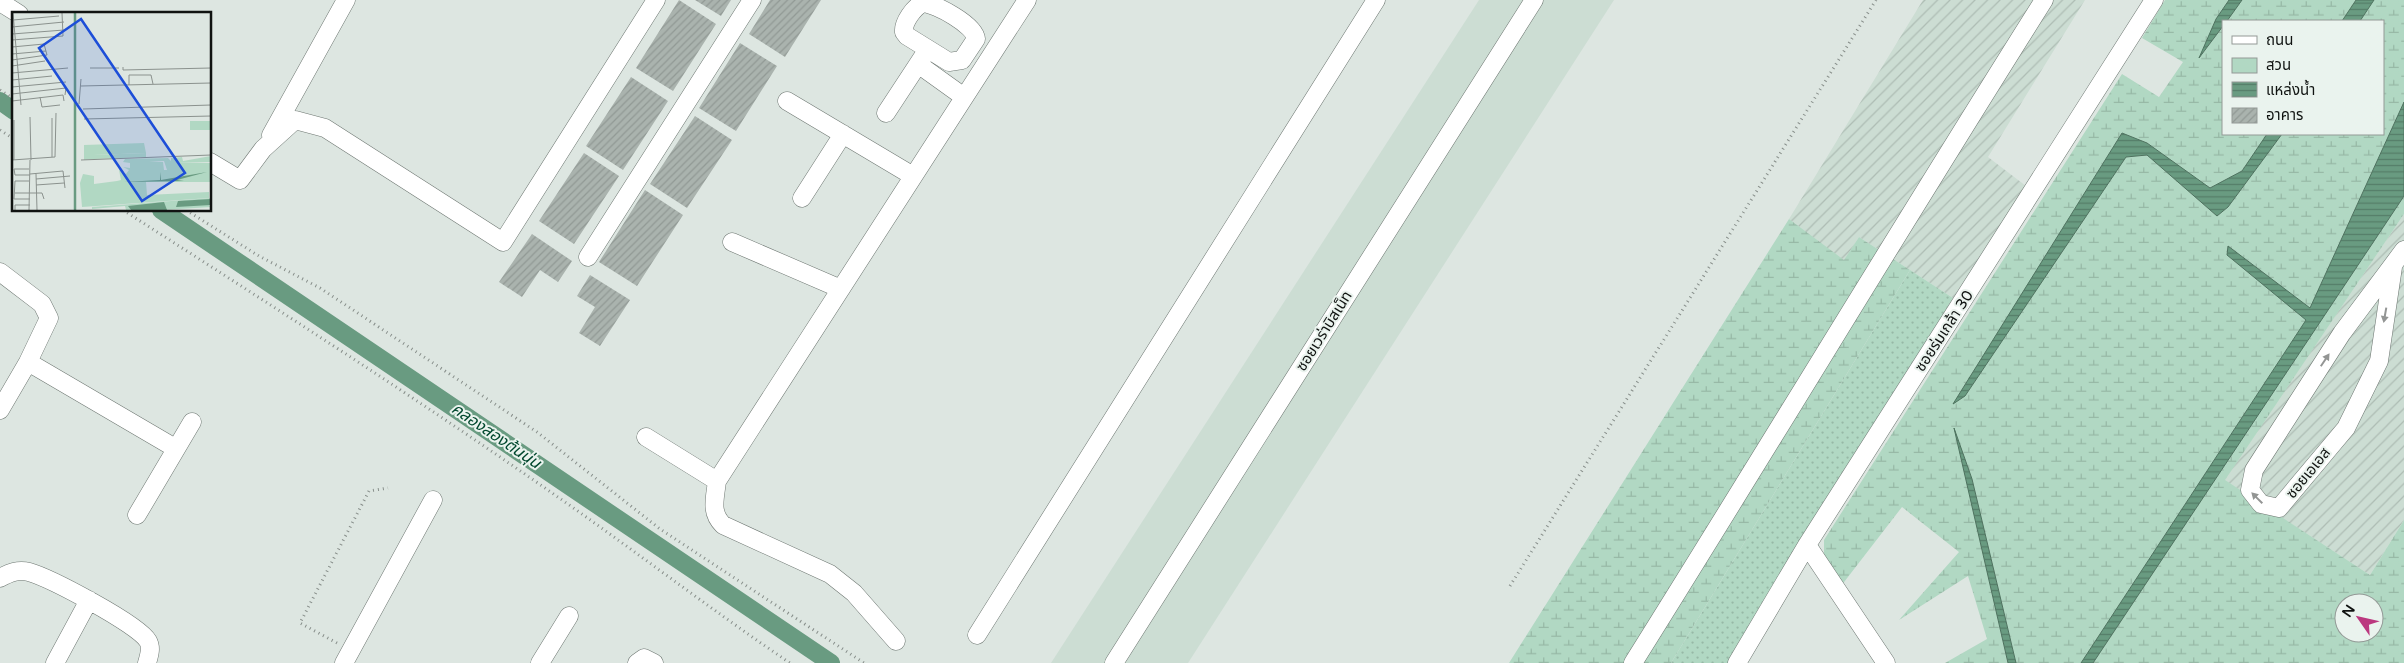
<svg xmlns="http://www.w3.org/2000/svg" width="2404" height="663" font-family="'Varela Round','Noto Sans Thai',sans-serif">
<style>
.built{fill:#ccddd3}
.industrial{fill:url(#industrial-furrows)}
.green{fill:url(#green-dots)}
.wetland{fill:url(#wetland-marsh);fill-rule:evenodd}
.water{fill:url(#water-rules);stroke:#4e725f}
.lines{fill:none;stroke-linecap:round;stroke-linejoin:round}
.canal{stroke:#699b81;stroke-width:18}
.building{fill:url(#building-hatch)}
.minor-casing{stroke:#6e7772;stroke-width:19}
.path{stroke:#878e8a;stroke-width:3;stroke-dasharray:1 4;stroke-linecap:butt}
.minor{stroke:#fff;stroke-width:18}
.oneway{fill:#939594}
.labels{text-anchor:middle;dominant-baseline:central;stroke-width:4;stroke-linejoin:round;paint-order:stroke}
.street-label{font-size:15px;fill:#101311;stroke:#eaf3ee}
.water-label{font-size:16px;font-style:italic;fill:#01482e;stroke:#eaf3ee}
.inset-river{fill:none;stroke:#699b81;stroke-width:2.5}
.inset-road{fill:none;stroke:#8b928e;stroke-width:1}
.view{fill:#1d4ed8;fill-opacity:0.15;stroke:#1d4ed8;stroke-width:2.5}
.inset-edge{fill:none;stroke:#101311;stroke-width:2.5}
</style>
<defs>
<pattern id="industrial-furrows" width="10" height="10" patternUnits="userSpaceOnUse" patternTransform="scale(1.25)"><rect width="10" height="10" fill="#ccddd3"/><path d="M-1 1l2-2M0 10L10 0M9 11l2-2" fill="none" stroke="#aebdb4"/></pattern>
<pattern id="green-dots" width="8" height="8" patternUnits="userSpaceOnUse" patternTransform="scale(1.25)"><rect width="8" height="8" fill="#b1d8c3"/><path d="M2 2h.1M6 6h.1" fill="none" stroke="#97b8a6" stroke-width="1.8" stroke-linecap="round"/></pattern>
<pattern id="wetland-marsh" width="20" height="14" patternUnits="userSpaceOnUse" patternTransform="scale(1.25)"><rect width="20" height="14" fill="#b1d8c3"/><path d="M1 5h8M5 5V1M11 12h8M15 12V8" fill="none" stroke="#97b8a6"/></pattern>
<pattern id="water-rules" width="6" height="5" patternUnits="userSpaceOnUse" patternTransform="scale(1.25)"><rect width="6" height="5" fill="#699b81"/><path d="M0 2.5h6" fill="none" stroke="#557d68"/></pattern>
<pattern id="building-hatch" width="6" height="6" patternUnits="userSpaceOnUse" patternTransform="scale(1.25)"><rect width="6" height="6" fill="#aab3ae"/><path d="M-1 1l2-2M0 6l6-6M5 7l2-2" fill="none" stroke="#919995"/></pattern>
</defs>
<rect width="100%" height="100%" fill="#dde6e1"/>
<path class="built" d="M1479 0H1614L1188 663H1051Z"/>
<path class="industrial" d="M1923 0H2085L1988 157 2026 186 1953 298 1859 237 1844 261 1789 219Z
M2404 214V520L2370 575 2224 480Z"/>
<path class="green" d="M1910 270 1953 298 1730 663H1671Z"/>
<path class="wetland" d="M2165 0H2229L2216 19 2201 56 2223 26V134H2267L2242 171 2210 188 2147 143 2122 133 1954 403 1965 396 2126 157 2147 155 2217 216 2228 207 2282 134H2383V21H2360L2374 0H2404V102L2310 308 2228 246V256L2306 320 2081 663H2016L1972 479 1956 434 2008 663H1945L1987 639 1968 576 1899 620 1959 552 1902 507 1841 586 1824 569V540L2122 74 2159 97 2183 62 2142 38Z
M2242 0H2356L2342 21H2227Z
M2404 196V214L2225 480 2370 575 2404 520V663H2093ZM2344 603H2374V633H2344Z
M1789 219 1844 260 1859 237 1910 270 1671 663H1509Z"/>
<path class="water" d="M2229 0H2242L2227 21H2223V26L2199 58 2216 19Z
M2356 0H2374L2360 21H2342Z
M2404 102V196L2093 663H2081L2306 320 2227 255 2228 246 2310 308Z
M2122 133 2147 143 2210 188 2242 171 2267 134H2282L2228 207 2217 216 2147 155 2126 157 1965 396 1953 404Z
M1954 428 1972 479 2016 663H2008Z"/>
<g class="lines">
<path class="canal" d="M0 101 14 111
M161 210 831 663"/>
</g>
<path class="building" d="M679 0 716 24 673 91 636 68Z
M695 0H731L721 16Z
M770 0H821L785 57 749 34Z
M740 43 777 66 736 131 699 108Z
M631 77 668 101 623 170 586 146Z
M695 116 732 140 687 208 650 184Z
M584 153 619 176 574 244 539 221Z
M645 190 683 215 637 286 599 262Z
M532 234 572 261 558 282 540 270 522 297 499 282Z
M590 275 630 300 600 346 579 333 595 307 577 296Z"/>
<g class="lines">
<g class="minor-casing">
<path id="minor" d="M0 2 19 14
M923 3C936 4 975 25 976 39L962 60 949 62 907 36 904 32C903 22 914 7 923 3Z
M918 64 964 97
M787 101 913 176
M886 113 928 49
M271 135 346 0
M210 162 240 180 263 149 295 120 325 128 503 242 656 0
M802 198 843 134
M732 242 841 289
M588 257 752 0
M2393 267 2379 361 2346 428 2279 508 2261 504 2250 490 2254 470 2342 333 2404 250
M0 272 42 304 49 318 28 362 0 410
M28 362 175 448
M646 437 717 481
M137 515 192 422
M1807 545 1886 663
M0 578C9 573 18 569 29 572 50 578 138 624 148 641 152 648 149 656 147 663
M977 635 1376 0
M896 641 854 593 830 574 723 525C710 512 715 499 717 481L1027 0
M55 663 89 600
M344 663 433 500
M540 663 569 616
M637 663 644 658 654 663
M1114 663 1534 0
M1633 663C1771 443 1905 220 2044 0
M1737 663 1807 545 2154 0"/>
</g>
<path class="path" d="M0 90 14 99
M0 130 14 139
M123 210C280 311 437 411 589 519 656 567 722 617 790 663
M186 210 259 256 320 288 537 432 660 529 864 663
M1510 586 1876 0
M337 643 300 623 369 491 388 488"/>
<use href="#minor" class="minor"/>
</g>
<defs><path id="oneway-solid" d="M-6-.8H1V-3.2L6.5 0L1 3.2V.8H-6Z" transform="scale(1.25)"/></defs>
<g class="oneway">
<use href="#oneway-solid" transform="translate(2385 315) rotate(100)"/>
<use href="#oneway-solid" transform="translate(2325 360) rotate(-56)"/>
<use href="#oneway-solid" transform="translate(2257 498) rotate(-135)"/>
</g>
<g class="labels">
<g class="street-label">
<text transform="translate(1324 331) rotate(-58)">ซอยเวร่าบิสเน็ท</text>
<text transform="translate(1944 331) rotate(-57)">ซอยร่มเกล้า 30</text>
<text transform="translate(2308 473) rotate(-51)">ซอยเอเอส</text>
</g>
<g class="water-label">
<text transform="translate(496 436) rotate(34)">คลองสองต้นนุ่น</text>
</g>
</g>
<g transform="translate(12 12)">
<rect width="199" height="199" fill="#dde6e1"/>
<path d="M134 141V145L82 147V143ZM199 186 196 192 199 195 151 198H154L138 194 139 198H137L117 194 119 198H114L113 194 80 197V195Z" fill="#b1d8c3"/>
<path d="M178 109H199V118H178ZM132 131 134 141 82 143V147L72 148V133ZM199 144V150H163L199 151V158H155L152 149H137L151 150 152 158H199V170H134L135 183 197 180V186L70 195 68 171 71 162 82 164V172L105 169 109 168 107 158 114 162 117 158 111 155 118 156V151L111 150 113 147 156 146 159 149V146L170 145 171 149Z" fill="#b1d8c3"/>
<path d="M149 160V168L195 160 165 168 172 169 112 170 148 168ZM199 187V193L164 195 166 189ZM152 190 155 198H119L116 194Z" fill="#699b81"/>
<path class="inset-river" d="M63 1V198"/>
<path class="inset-road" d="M1 1 9 93M1 8 47 4M0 15 52 10M0 22 52 18M0 28 51 24 50 1M0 35 32 32 35 43 0 48M0 42 34 39M0 54 33 49M111 55V58L199 56M78 56H107M0 61 56 56M0 68 40 64M117 73V63H139L141 72M69 74 199 71M0 75 54 70M0 82 54 76 53 83M28 85 30 95 48 93M0 89 51 83 52 89M67 92 69 67M71 97 199 93M18 105 19 148M72 107 199 104M2 108V148M40 145V106M0 148 43 145 44 101M69 148 199 143M17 157H2L3 163H18M18 162 51 159 53 176M24 162 25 198M24 167 58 164M17 169H3L2 187H18M24 173 52 171M3 181H30L32 187M3 198V193H18M17 198 18 148"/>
<path class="view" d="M69 7 173 161 130 189 27 36Z"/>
<rect width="199" height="199" class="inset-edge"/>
</g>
<rect x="2222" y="20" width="162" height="115" fill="#eaf3ee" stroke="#939996"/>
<rect x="2232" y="36" width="25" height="8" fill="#ffffff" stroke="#939996"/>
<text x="2266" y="45" font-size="15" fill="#101311">ถนน</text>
<rect x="2232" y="58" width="25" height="15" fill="#b1d8c3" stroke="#939996"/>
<text x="2266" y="70" font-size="15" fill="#101311">สวน</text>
<rect x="2232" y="82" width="25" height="15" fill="url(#water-rules)" stroke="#939996"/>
<text x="2266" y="95" font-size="15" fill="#101311">แหล่งน้ำ</text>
<rect x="2232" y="108" width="25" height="15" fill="url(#building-hatch)" stroke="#939996"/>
<text x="2266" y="120" font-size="15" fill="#101311">อาคาร</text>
<g transform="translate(2359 618) rotate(304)"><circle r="24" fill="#eaf3ee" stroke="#939996"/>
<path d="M0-4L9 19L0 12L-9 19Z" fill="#bb387f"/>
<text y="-8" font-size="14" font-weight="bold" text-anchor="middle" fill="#101311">N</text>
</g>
</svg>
